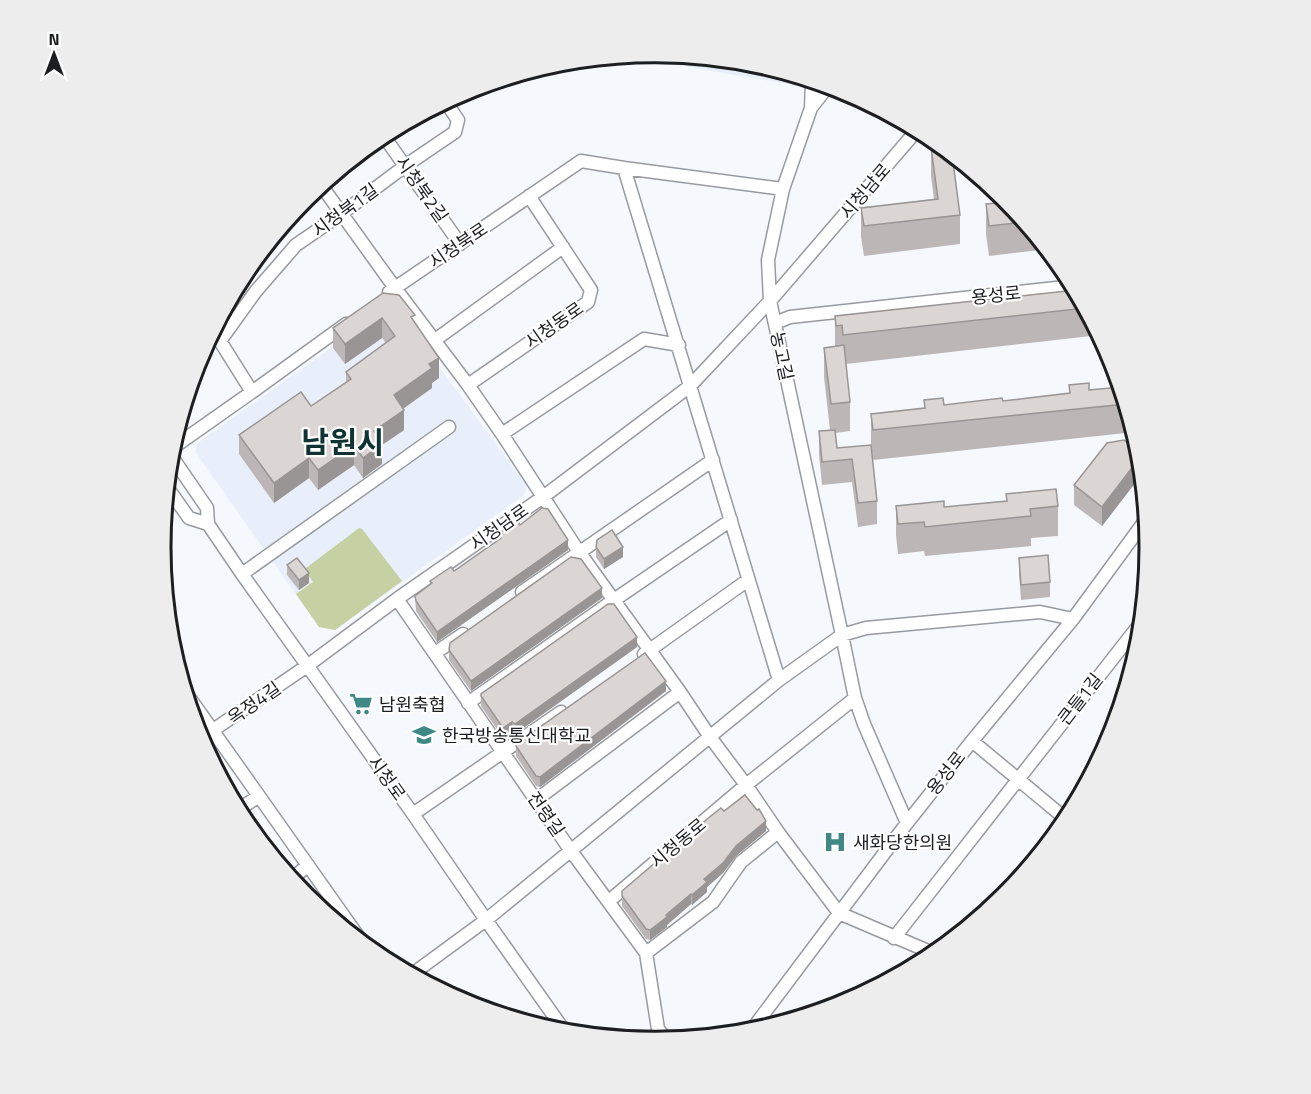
<svg xmlns="http://www.w3.org/2000/svg" width="1311" height="1094" font-family="'Titillium Web','Noto Sans KR',sans-serif">
<style>
.built{fill:#e8effa}
.green{fill:#c5d1a2}
.lines{fill:none;stroke-linecap:round;stroke-linejoin:round}
.minor-casing{stroke:#979a9e;stroke-width:15}
.minor{stroke:#fff;stroke-width:12}
.wall{fill:#bcb7b6}
.shaded-wall{fill:#999594}
.building{fill:#dbd5d4;stroke:#999594;stroke-width:1.5}
.labels{text-anchor:middle;dominant-baseline:central;stroke-width:4.5;stroke-linejoin:round;paint-order:stroke}
.street-label{font-size:18px;fill:#1d1e20;stroke:#fff}
.poi-label{font-size:18px;fill:#1d1e20;stroke:#fff;text-anchor:start}
.town-label{font-size:30px;font-weight:bold;fill:#0f3332;stroke:#fff}
.rim{fill:none;stroke:#1d1e20;stroke-width:3}
</style>
<rect width="100%" height="100%" fill="#f5f8fc"/>
<path class="built" d="M656 53 752 62 816 81 794 85 682 66 639 54Z
M383 311 400 314 527 486 524 495 335 630 319 627 196 453V444Z"/>
<path class="green" d="M359 528 362 529 402 581 335 630 319 627 296 594 313 582 306 572V568Z"/>
<g class="lines">
<g class="minor-casing">
<path id="minor" d="M829 85 811 108 783 189 768 260 770 301 842 635 866 628 1040 612 1073 619
M811 108 812 80
M383 135 460 244
M624 168 779 680
M321 185 395 288 468 385 502 434 579 552 680 692 710 737 746 785 778 832 839 913 935 954
M389 292 581 161 624 168 783 189
M775 323 790 317 1074 286
M435 340 563 247
M468 385 588 302 591 290 529 196
M252 392 220 341 256 291 296 245 341 214 405 166 455 132 458 120 445 101
M502 434 644 339 679 345
M171 449 252 392 346 324
M170 454 207 508 208 524 242 574 413 814 486 920 566 1033
M167 487 189 518 208 524
M242 574 449 427
M522 592 713 460
M397 599 571 851 646 953 658 1029 667 1040
M435 653 463 634
M644 654 748 580
M184 690 365 946
M468 703 614 600 731 520
M200 739 307 666 397 599 543 497 690 386 770 301 918 129
M972 741 1067 820
M536 800 680 692
M238 810 259 796
M413 814 561 712
M292 879 308 865
M609 901 746 785 855 698
M894 938 1143 620
M646 953 713 902 741 862 778 832
M411 975 486 920 779 680 842 635 855 698 864 724 907 823
M750 1032 907 823 972 741 1073 619 1147 518"/>
</g>
<use href="#minor" class="minor"/>
</g>
<path class="wall" d="M931 147 960 215V244L864 256 861 237V208L934 199 931 176Z
M1009 202 1048 249 989 256 986 234V204Z
M1076 290 1100 335 846 364 850 402V431L835 433 837 448 871 445 877 501V524L858 527 852 482 822 485 819 454V431L830 430 824 377V348L835 346V316Z
M383 293 415 323 439 378 432 383V388L403 409 404 430 382 445V464L363 478 354 465 318 490 309 478 274 503 239 454V435L311 406 346 382V372L386 343 382 338 345 364 333 348V328Z
M1069 385 1089 390 1121 387 1135 432 873 460 871 443V414L924 408V400L944 405 1003 401 1069 393Z
M1142 470V474L1102 526 1074 505V485Z
M1006 494 1058 506V536L1031 538V546L925 556 924 551 898 554 896 535V506L944 507 1006 501Z
M520 525 568 550 437 642 416 611 415 596 430 584V581L454 571 498 540V534Z
M596 547 623 557 604 569 596 557Z
M1019 558 1050 582V597L1021 600 1019 573Z
M287 565 309 583 299 590 287 575Z
M602 598 471 691 449 660V650Z
M637 647 515 734 512 732 503 738 481 706V696Z
M666 691 540 787 536 786 516 756V744Z
M724 811 766 831 736 856 723 873 707 887V892L692 905 691 904 667 925V927L650 940 646 939 622 906V891Z"/>
<path class="shaded-wall" d="M382 318V338L345 364V344Z
M439 358V378L432 383V388L394 415V395L429 364Z
M404 410V430L382 445V464L363 478V458L374 431Z
M354 445V465L318 490V470Z
M1141 456 1142 474 1102 526V507Z
M309 458V478L274 503V483Z
M568 540V550L437 642V632Z
M623 547V557L604 569V559Z
M309 573V583L299 590V580Z
M602 588V598L471 691V681Z
M637 637V647L515 734V724Z
M666 681V691L540 787V777Z
M512 722V732L503 738V728Z
M766 821V831L736 856 723 873 707 887V892L692 905V895L704 879 736 846Z
M691 894V904L667 925V927L650 940V930Z"/>
<path class="building" d="M942 146 952 154 960 215 864 226 861 208 938 199 931 147Z
M1009 202 1026 222 989 226 986 204Z
M1076 290 1086 308 843 335 842 325 836 326 835 316Z
M383 293 399 295 415 315 411 317 439 358 429 364 432 368 394 395 404 410 374 431 382 444 363 458 354 445 318 470 309 458 274 483 239 435 301 392 311 406 351 379 346 372 395 336 382 318 345 344 333 328Z
M844 345 850 402 831 404 824 348Z
M1089 383V390L1121 387 1126 404 873 430 871 414 925 408 924 400 943 398 944 405 1002 398 1003 401 1070 393 1069 385Z
M835 430 837 448 871 445 877 501 858 503 852 459 822 462 819 431Z
M1124 440 1141 453V456L1102 507 1074 485 1107 443Z
M1056 489 1058 506 1030 509 1031 516 925 527 924 522 898 524 896 506 944 501V507L1007 501 1006 494Z
M542 508 548 509 568 540 437 632 416 601 415 596 432 583 430 581 451 567 454 571 501 538 498 534 517 520 520 525Z
M612 530 623 547 604 559 596 547 597 540Z
M1048 555 1050 582 1021 585 1019 558Z
M571 557 581 559 602 588 471 681 449 650 450 643Z
M297 558 309 573 299 580 287 565Z
M608 604H614L637 637 515 724 512 722 503 728 481 696V694Z
M645 653 666 681 540 777 536 776 516 746V744Z
M745 795 757 810 759 809 766 821 736 846 723 863 704 879 707 882 692 895 691 894 666 915 667 917 650 930 646 929 622 896V891L677 844 679 846 707 819 721 808 724 811Z"/>
<defs>
<g id="supermarket-bare" transform="scale(1.8)"><path d="M-6-5.5h2.5l.6 2H6L4.5 2H-2.5L-4.4-4H-6ZM-1.5 3.2a1.3 1.3 0 1 0 .1 0ZM3 3.2a1.3 1.3 0 1 0 .1 0Z" fill="#408886" stroke="#fff" stroke-width="2.5" paint-order="stroke"/></g>
<g id="university-bare" transform="scale(1.8)"><path d="M0-5L7-2L0 1L-7-2ZM-4 1L0 2.5L4 1V4Q0 6-4 4Z" fill="#408886" stroke="#fff" stroke-width="2.5" paint-order="stroke"/></g>
<g id="hospital-bare" transform="scale(1.8)"><path d="M-5-5h3v3.5h4V-5h3V5h-3V1.5h-4V5h-3Z" fill="#408886" stroke="#fff" stroke-width="2.5" paint-order="stroke"/></g>
</defs>
<g fill-rule="evenodd">
<use href="#supermarket-bare" x="361" y="704"/>
<use href="#university-bare" x="424" y="735"/>
<use href="#hospital-bare" x="835" y="842"/>
</g>
<g class="labels">
<g class="street-label">
<text transform="translate(422 189) rotate(55)">시청북2길</text>
<text transform="translate(865 191) rotate(-49)">시청남로</text>
<text transform="translate(345 210) rotate(-36)">시청북1길</text>
<text transform="translate(458 245) rotate(-34)">시청북로</text>
<text transform="translate(996 295) rotate(-6)">용성로</text>
<text transform="translate(554 325) rotate(-35)">시청동로</text>
<text transform="translate(782 356) rotate(78)">농고길</text>
<text transform="translate(499 527) rotate(-35)">시청남로</text>
<text transform="translate(1080 699) rotate(-52)">큰들1길</text>
<text transform="translate(254 703) rotate(-35)">옥정4길</text>
<text transform="translate(946 773) rotate(-52)">용성로</text>
<text transform="translate(387 778) rotate(54)">시청로</text>
<text transform="translate(546 814) rotate(55)">전령길</text>
<text transform="translate(678 843) rotate(-40)">시청동로</text>
</g>
<g class="poi-label">
<text x="379" y="704">남원축협</text>
<text x="442" y="735">한국방송통신대학교</text>
<text x="853" y="842">새화당한의원</text>
</g>
<g class="town-label">
<text x="343" y="442">남원시</text>
</g>
</g>
<path d="M0 0H1311V1094H0ZM171 547a484 484 0 1 1 968 0a484 484 0 1 1-968 0Z" fill="#ededed" fill-rule="evenodd"/>
<path class="rim" d="M171 547a484 484 0 1 1 968 0a484 484 0 1 1-968 0Z"/>
<g transform="translate(54 54)" stroke="#ffffff" stroke-width="4.5" paint-order="stroke">
<path d="M0-4.5L10 22L0 15L-10 22Z" fill="#1d1e20"/>
<text y="-9" font-size="16" font-weight="bold" text-anchor="middle" fill="#1d1e20">N</text>
</g>
</svg>
